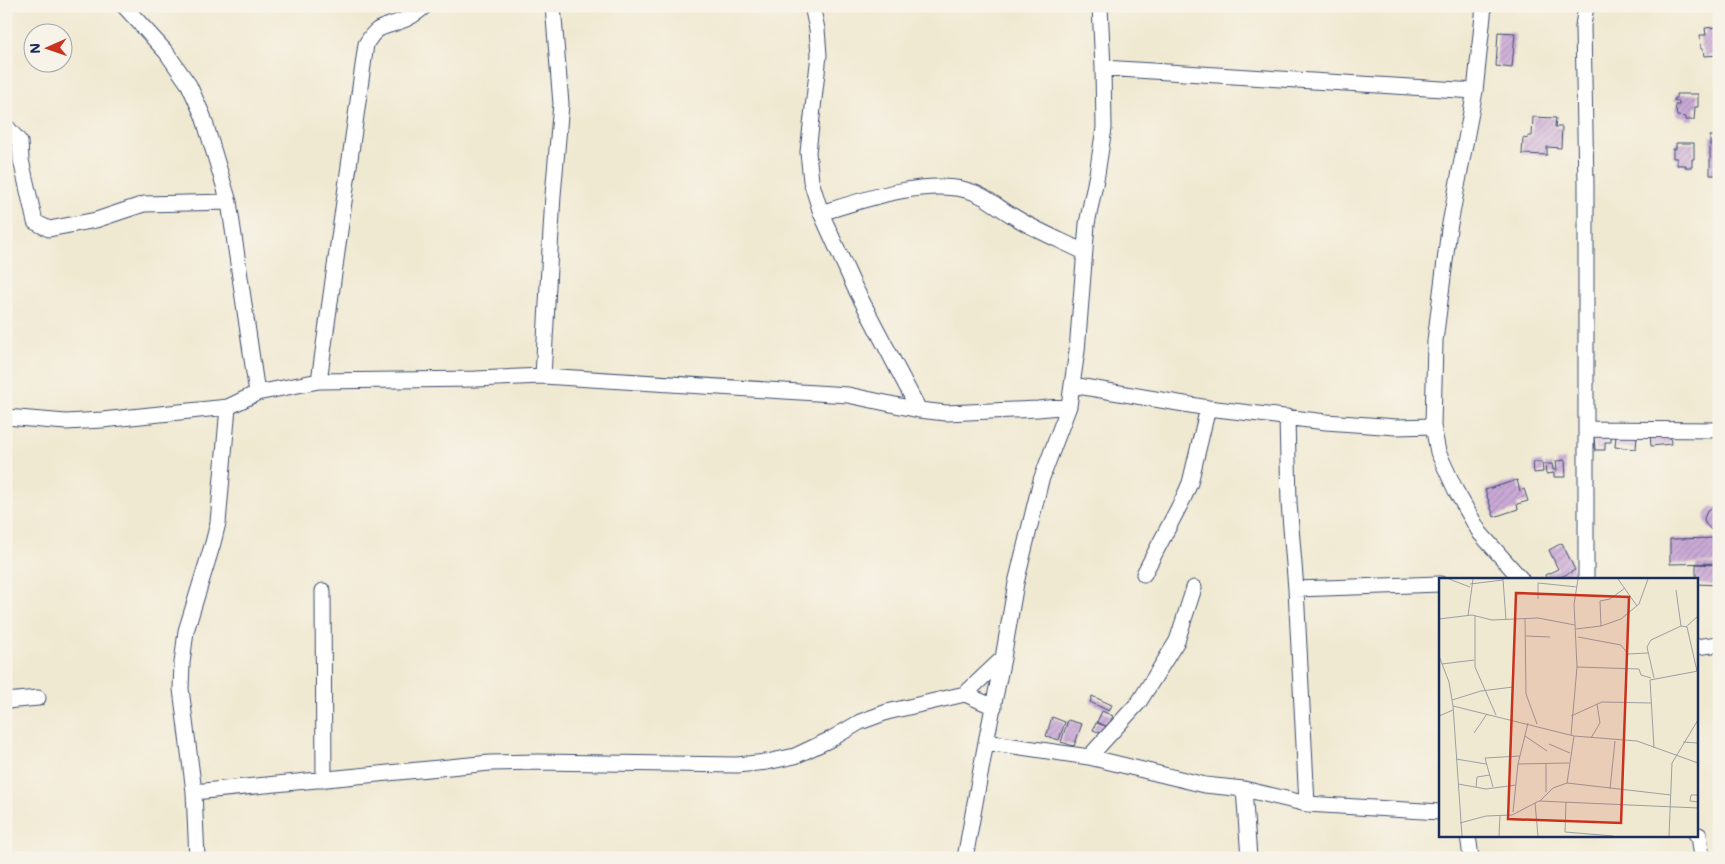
<svg xmlns="http://www.w3.org/2000/svg" width="1725" height="864" font-family="Mali,sans-serif">
<style>
.building{fill:url(#building-hatch)}
.lines{fill:none;stroke-linecap:round;stroke-linejoin:round}
.minor-casing{stroke:#3b4b6f;stroke-width:17}
.minor{stroke:#fff;stroke-width:15}
.inset-road{fill:none;stroke:#9b9fa4;stroke-width:1}
.view{fill:#c8321e;fill-opacity:0.15;stroke:#c8321e;stroke-width:2.5}
.inset-edge{fill:none;stroke:#1b2f5e;stroke-width:2.5}
</style>
<defs>
<pattern id="building-hatch" width="6" height="6" patternUnits="userSpaceOnUse" patternTransform="scale(1.25)"><rect width="6" height="6" fill="#ccabd7"/><path d="M-1 1l2-2M0 6l6-6M5 7l2-2" fill="none" stroke="#a58cb2"/></pattern>
</defs>
<rect width="100%" height="100%" fill="#f7f3e8"/>
<filter id="ink" filterUnits="userSpaceOnUse"><feTurbulence type="fractalNoise" baseFrequency=".02" numOctaves="2"/><feDisplacementMap in="SourceGraphic" scale="10" xChannelSelector="R" yChannelSelector="G"/><feConvolveMatrix kernelMatrix="1 2 1 2 8 2 1 2 1" color-interpolation-filters="sRGB"/></filter>
<filter id="wash" filterUnits="userSpaceOnUse"><feTurbulence type="fractalNoise" baseFrequency=".0096" numOctaves="4" result="noise"/><feDisplacementMap in="SourceGraphic" scale="20" xChannelSelector="R" yChannelSelector="G"/><feGaussianBlur stdDeviation="1.12" result="paint"/><feColorMatrix in="noise" values="0 0 0 0 0 0 0 0 0 0 0 0 0 0 0 0 0 1.4 0 .05"/><feComposite in="paint" operator="in"/></filter>
<g filter="url(#wash)">
<rect width="100%" height="100%" fill="#f0e9d2"/>
<g id="blocks">
<path class="building" d="M1719 27V55L1704 56 1703 49H1701L1700 35H1706L1705 28Z
M1498 32 1515 33 1512 68 1496 66Z
M1676 94H1698V107H1695L1694 120H1686V117L1677 116 1675 105H1679V101H1674V99H1676Z
M1533 117 1556 118 1555 127H1562L1561 148 1547 147V155L1522 154 1523 138 1528 139V136H1532Z
M1710 136H1719V175H1710Z
M1676 143H1694V159H1692V167H1685L1686 165H1677V158H1673V149H1676Z
M1594 434H1611V442H1605V450H1595Z
M1670 434 1671 444 1651 446 1650 435Z
M1616 435 1637 437 1636 449 1615 447Z
M1565 460 1566 477H1554V473L1546 474 1545 464H1552L1553 470H1557L1556 461Z
M1533 462H1542L1543 472 1534 473Z
M1517 480 1520 491 1524 489 1528 501 1517 504 1518 509 1494 517 1485 490Z
M1713 507H1719V531L1710 529 1705 523 1704 519 1707 511Z
M1719 538V563L1670 564V539Z
M1562 543 1575 570 1557 579H1547L1545 575 1558 569 1549 550Z
M1696 564 1719 565V585L1696 584Z
M1092 696 1112 705 1109 711 1090 702Z
M1102 711 1113 716 1108 727 1097 722Z
M1052 717 1065 722 1059 740 1046 736Z
M1068 720 1082 724 1074 746 1061 742Z
M1096 723 1106 726 1103 734 1093 730Z"/>
</g>
</g>
<g filter="url(#ink)">
<use href="#blocks" fill-opacity="0" stroke="#3b4b6f" stroke-width="1"/>
<g class="lines">
<g class="minor-casing">
<path id="minor" d="M124 6 166 52 189 85 203 116 229 202 257 393
M812 6 817 29 819 55 808 152 811 181 821 213 854 286 919 410
M1103 68 1475 91
M6 126 20 142 21 160 35 222 49 229 96 220 144 204 229 202
M821 213C863 200 923 179 966 190 984 194 997 207 1013 216 1035 230 1060 240 1084 252
M543 376 553 195 561 104 553 6
M319 381 366 44C378 24 382 29 401 21 410 18 418 12 425 6
M1072 385 1208 408 1326 422 1396 427 1433 426 1438 452 1456 491 1480 533 1521 579
M6 417 66 422 102 420 228 407 257 393 319 381 476 379 543 376 848 395 919 410 946 413 1038 409 1069 406
M1287 417 1289 503 1296 589 1307 804
M1433 426 1435 341 1449 229 1475 91 1484 6
M1586 429 1719 430
M1144 574 1183 499 1190 483 1208 408
M1586 579V184L1583 26 1586 6
M1296 589 1440 584
M323 591 324 780
M1696 647 1719 644
M965 694 994 707
M6 701 38 698
M986 742 1089 757 1205 785 1244 789 1307 804 1440 812
M1089 757 1139 702 1159 670 1177 641 1194 588
M1244 789 1249 858
M194 792 490 763 538 762 737 765 767 762 795 756 831 739 860 722 887 712 965 694 1003 658
M1696 834 1699 835 1702 858
M1468 835 1471 858
M197 858 194 792 181 689 182 663 186 631 213 543 218 523 228 407
M965 858 986 742 1003 658 1016 583 1041 480 1069 406 1072 385 1077 351 1087 224 1097 174 1104 128 1103 68 1100 6"/>
</g>
<use href="#minor" class="minor"/>
</g>
</g>
<g transform="translate(1439 578)">
<rect width="259" height="259" fill="#f0e9d2"/>
<path class="inset-road" d="M10 1 31 9M64 1 67 42M179 1 198 28M31 6 64 2M99 21V5L138 9M29 38 34 1M36 38V89L57 137M0 41 33 37 53 42 99 40 136 47M86 41 87 116 98 146M162 48 161 23 171 21 186 10M242 48 248 49 258 93M247 49 259 38M137 51 162 48 182 41 200 26 209 1M87 58 111 59M139 59 182 67 189 76 209 75M0 78 10 104 14 128 23 258M3 86 35 82M138 89 200 91 202 97 212 100M215 100 208 69 212 62 242 48 237 12M13 122 42 113 74 109M14 128 135 158 198 163 259 185M0 138 14 132M132 138 163 124 212 125M35 155 48 136M132 157 138 89 135 26 139 1M86 158 108 173M152 160 161 145 158 126M244 164 259 165M110 166 131 175M215 170 211 102 259 93M17 181 47 186M79 186 130 185M107 186V214M128 205 232 217M19 206 47 211 77 207M37 209 38 199 51 197M54 209 46 180 81 178M171 211 176 163M259 217H252L251 223 259 224M101 223 114 210 128 205 135 158M127 224 126 254 174 258M96 225 99 258M74 234 79 186 89 145M21 245 47 238 73 237 100 223 259 230M60 258 61 238M230 258 233 185 259 142"/>
<path class="view" d="M77 15 190 19 182 245 69 241Z"/>
<rect width="259" height="259" class="inset-edge"/>
</g>
<rect width="1725" height="864" fill="none" stroke="#f7f3e8" stroke-width="25"/>
<g transform="translate(48 48) rotate(268)"><circle r="24" fill="#f7f3e8" stroke="#9fa5b1"/>
<path d="M0-4L9 19L0 12L-9 19Z" fill="#c8321e"/>
<text y="-8" font-size="14" font-weight="bold" text-anchor="middle" fill="#1b2f5e">N</text>
</g>
</svg>
